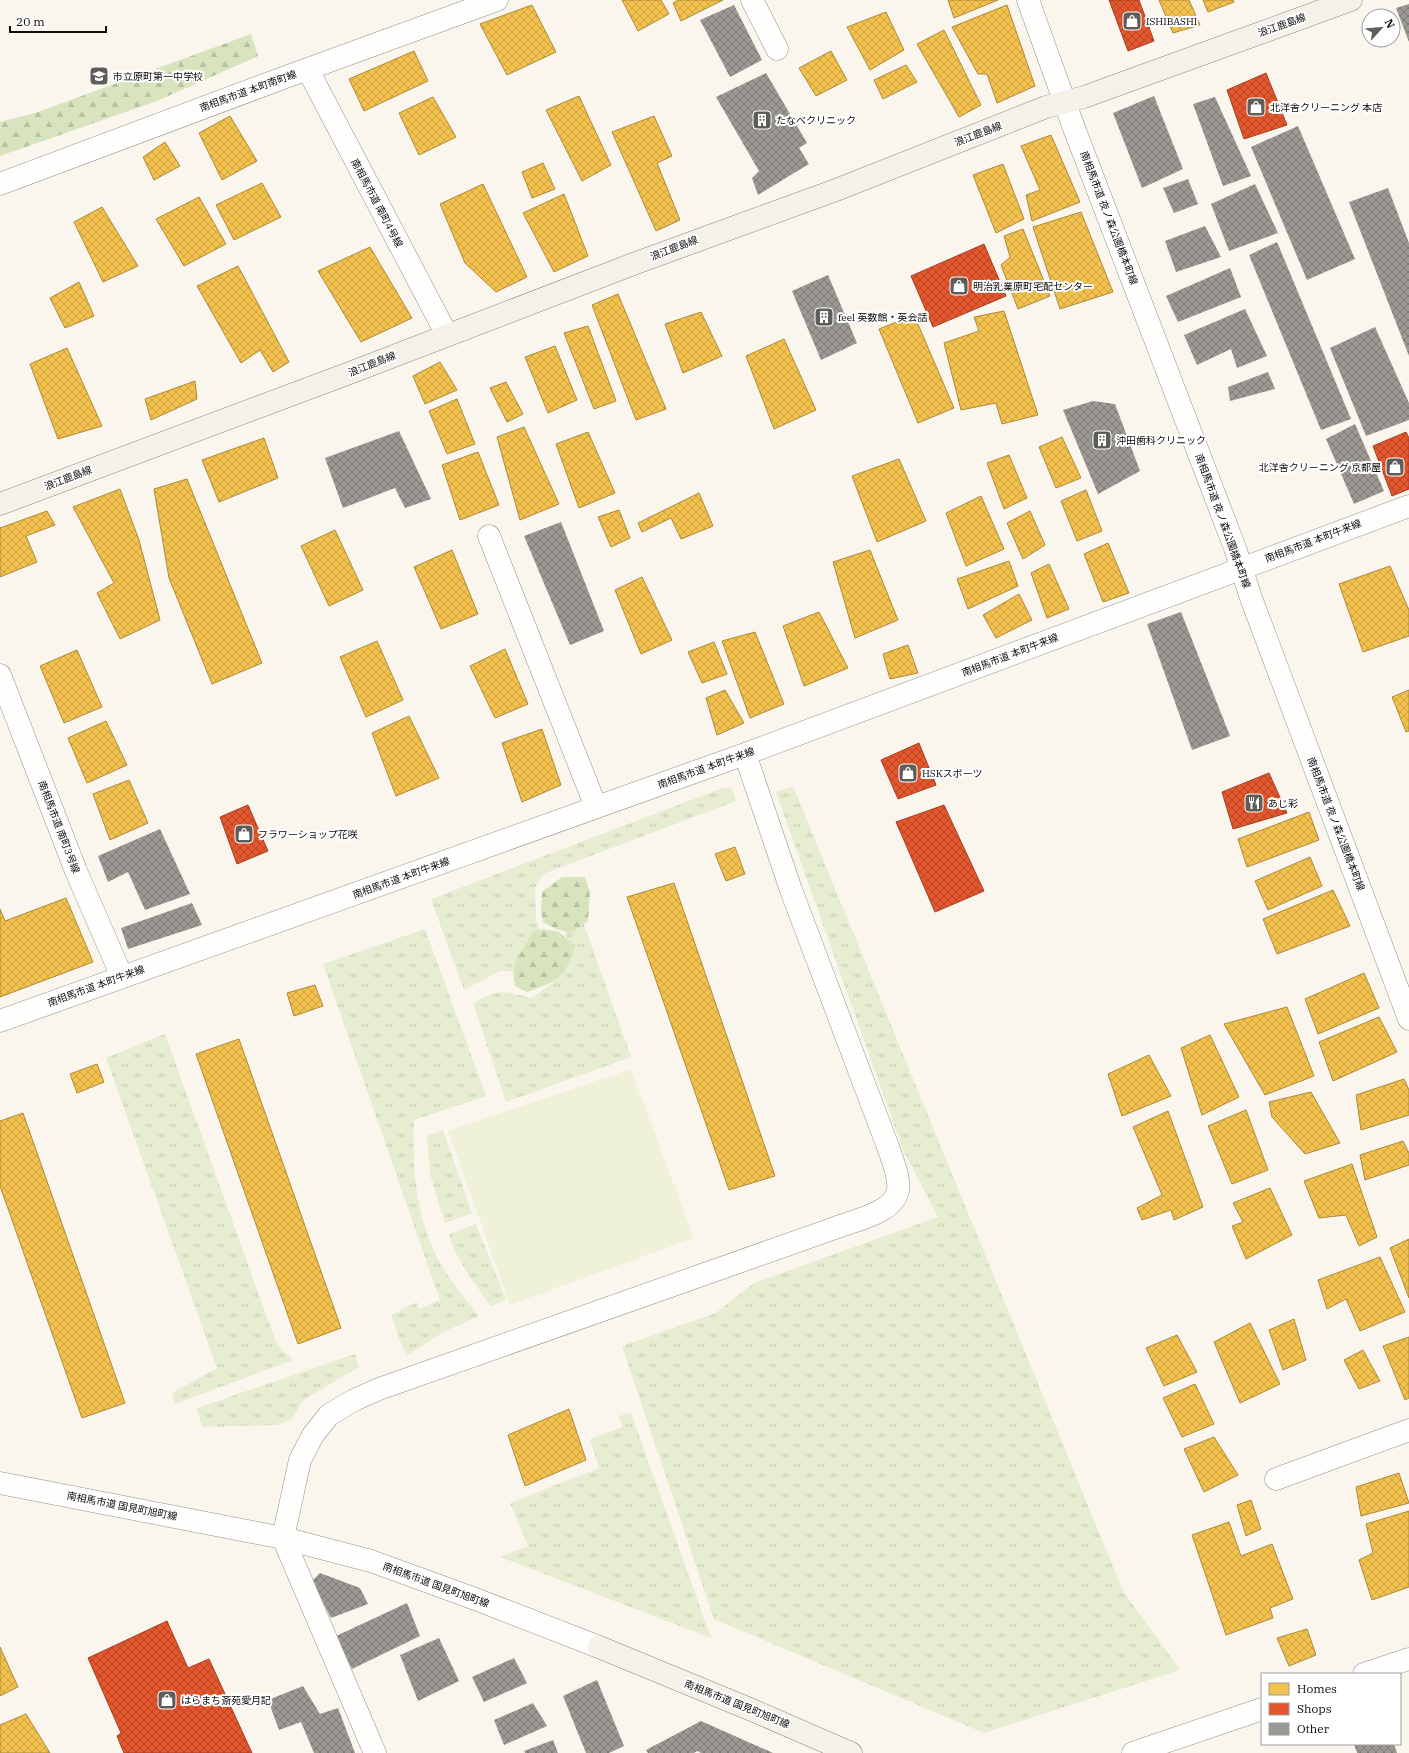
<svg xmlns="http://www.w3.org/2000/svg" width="1409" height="1753" font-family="'IBM Plex Serif','Noto Sans JP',serif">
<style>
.grass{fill:url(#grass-tufts)}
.forest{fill:url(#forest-firs)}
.pitch{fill:#eff2d9}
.homes{fill:url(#homes-cross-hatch);stroke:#ad8a3a}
.shops{fill:url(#shops-cross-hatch);stroke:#a34024}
.building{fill:url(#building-cross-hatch)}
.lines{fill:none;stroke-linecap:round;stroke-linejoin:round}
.street-casing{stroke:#93918d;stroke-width:23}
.secondary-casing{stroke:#898784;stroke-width:23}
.street{stroke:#fefefc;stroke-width:22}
.secondary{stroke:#f4f1e8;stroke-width:22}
.labels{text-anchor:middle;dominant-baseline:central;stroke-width:4;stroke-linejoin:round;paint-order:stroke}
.poi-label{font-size:10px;fill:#0b0b0b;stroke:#fff;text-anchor:start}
.street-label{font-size:10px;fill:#0b0b0b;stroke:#fff}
</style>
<defs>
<pattern id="grass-tufts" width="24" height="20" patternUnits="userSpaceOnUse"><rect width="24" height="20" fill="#e6edd0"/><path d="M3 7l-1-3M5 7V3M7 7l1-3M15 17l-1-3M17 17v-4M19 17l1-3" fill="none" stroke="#c4cab1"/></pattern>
<pattern id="forest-firs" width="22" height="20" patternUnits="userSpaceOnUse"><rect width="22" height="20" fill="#d8e4be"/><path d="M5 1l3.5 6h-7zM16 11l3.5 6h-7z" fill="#b8c2a2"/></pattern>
<pattern id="homes-cross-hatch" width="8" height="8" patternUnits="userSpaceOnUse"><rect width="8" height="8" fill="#f2c14e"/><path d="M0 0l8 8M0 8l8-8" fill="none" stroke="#cea443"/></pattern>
<pattern id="shops-cross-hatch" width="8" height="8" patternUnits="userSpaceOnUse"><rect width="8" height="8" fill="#e4572e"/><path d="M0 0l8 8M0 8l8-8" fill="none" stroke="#b74625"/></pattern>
<pattern id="building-cross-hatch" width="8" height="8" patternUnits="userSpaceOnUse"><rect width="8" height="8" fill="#9c9995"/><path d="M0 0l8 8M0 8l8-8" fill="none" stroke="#7d7b78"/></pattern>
</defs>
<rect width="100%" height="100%" fill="#faf6ee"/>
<path class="grass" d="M793 786 1123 1591 1180 1670 984 1733 714 1619 622 1346 716 1313 754 1283 938 1217 903 1150 776 792Z
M723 788H732L736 801 543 874 535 888 536 919 541 938 538 972 500 971 464 990 431 899Z
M575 899 631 1057 506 1102 473 1003C498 988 504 991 531 998 545 990 565 974 568 957 569 949 563 915 561 904Z
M425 929 486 1096 414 1120C412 1167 416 1217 438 1259 449 1280 465 1298 479 1316L445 1331 406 1356 391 1315 417 1302 419 1309 440 1300 323 964Z
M165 1034 277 1345 293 1360 175 1404 172 1393 217 1368 106 1058Z
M443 1130 472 1213 445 1223 430 1174 427 1136Z
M476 1224 506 1300 490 1306C475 1282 456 1261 449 1234Z
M355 1354 359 1367 303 1400 292 1419 278 1425 202 1427 197 1408Z
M631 1413 711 1638 500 1557 528 1546 510 1503 599 1468 590 1439 623 1427 619 1416Z"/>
<path class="forest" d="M251 34 258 56 157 101 0 156V122L35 113Z
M562 877H585L590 892 588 921 571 933 556 929 543 922 541 912 542 892Z
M543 929 559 932 575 946C565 978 558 981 527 992L515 986C509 959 523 954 532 932Z"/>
<path class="pitch" d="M631 1069 694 1238 510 1305 448 1131Z"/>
<path class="homes" d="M622 0H661L669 14 638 31Z
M678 0H723L681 21 673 3Z
M948 0H998L954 18Z
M1159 0H1189L1200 25 1173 33Z
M1203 0H1233L1234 2 1208 12Z
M532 5 556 52 507 75 480 24Z
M1007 5 1035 86 997 103 987 74H978L952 27Z
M886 12 904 50 870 70 847 27Z
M944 30 981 105 959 117 917 44Z
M414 51 428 81 364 111 349 79Z
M831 51 847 80 816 96 799 68Z
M906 65 917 82 883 99 874 80Z
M579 96 611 165 582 181 546 110Z
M433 97 456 137 419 155 399 113Z
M230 116 257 161 222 180 199 133Z
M654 116 672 156 657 163 680 220 656 231 612 132Z
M1051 135 1080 202 1032 221 1026 195 1040 190 1021 146Z
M165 142 180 166 154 180 143 157Z
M543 163 555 189 532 198 522 172Z
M1003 164 1024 219 996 233 973 175Z
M262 183 281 217 234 240 216 205Z
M483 184 527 277 496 292 465 263 440 204Z
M564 194 588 256 554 272 523 213Z
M199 197 226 244 184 266 156 219Z
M102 207 138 266 103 282 74 222Z
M1081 212 1113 292 1060 309 1033 227Z
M1023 229 1050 296 1018 309 1001 265 1010 257 1004 236Z
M370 247 412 318 361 342 318 271Z
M238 266 289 362 273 372 260 350 241 363 197 286Z
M79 282 94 316 65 328 50 298Z
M618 294 666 409 636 420 592 305Z
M1004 311 1038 415 1002 424 996 403 961 410 944 343 979 331 974 317Z
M701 312 722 356 683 373 665 324Z
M914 315 954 408 918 423 879 329Z
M588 326 616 401 594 409 564 333Z
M784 339 816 410 774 429 746 356Z
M555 346 577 400 548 413 525 357Z
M67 348 102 426 58 439 30 364Z
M440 362 457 390 425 404 413 376Z
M195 381 197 399 151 420 145 399Z
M506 382 523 414 507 422 490 388Z
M457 399 475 444 447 454 429 411Z
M524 427 559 504 520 520 497 437Z
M588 432 615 493 579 508 556 444Z
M1062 437 1081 478 1056 488 1039 447Z
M264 438 278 478 219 502 202 460Z
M478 452 499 505 460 520 442 465Z
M1009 455 1027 498 1004 509 987 463Z
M899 459 926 521 877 542 852 476Z
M187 479 262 663 212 684 169 578 154 489Z
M120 489 139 540 160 620 120 639 97 593 114 583 73 507Z
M1086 490 1102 531 1077 541 1061 501Z
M699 493 713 526 681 539 671 518 642 532 638 523Z
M981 496 1004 549 966 566 946 513Z
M619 510 630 538 611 547 598 517Z
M47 511 55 525 26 536 37 562 0 577V528Z
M1030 511 1045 545 1023 559 1007 523Z
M335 530 363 590 329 606 301 546Z
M1108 543 1129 593 1103 602 1084 554Z
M452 550 478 614 441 629 414 567Z
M870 550 898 620 855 638 833 562Z
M1009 561 1018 586 968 609 957 579Z
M1049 564 1069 609 1047 618 1031 573Z
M1390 566 1409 610V636L1363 652 1339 584Z
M642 577 672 640 641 654 615 590Z
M1019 594 1032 620 996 638 983 615Z
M819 612 848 668 804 686 783 626Z
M755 632 784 704 750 718 722 641Z
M377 641 403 700 366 717 340 657Z
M714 642 727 674 702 683 688 652Z
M908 645 918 673 890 679 883 654Z
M505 649 528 704 495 718 470 666Z
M77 650 102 707 64 723 40 666Z
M725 690 744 723 717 735 706 698Z
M1409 690V731L1406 732 1392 697Z
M409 716 439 778 396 796 372 733Z
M106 721 127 765 87 783 68 738Z
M542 729 561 785 522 802 502 743Z
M129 780 148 823 110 840 93 794Z
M1309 812 1319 840 1247 867 1238 839Z
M735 847 745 874 726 881 715 854Z
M1310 857 1322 886 1268 910 1255 881Z
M674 883 775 1176 729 1190 627 897Z
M1333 890 1350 926 1277 954 1263 919Z
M66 898 93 962 0 997V909L5 921Z
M1364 973 1379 1008 1318 1034 1305 999Z
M315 985 323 1006 294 1016 287 993Z
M1287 1007 1314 1076 1265 1095 1224 1024Z
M1379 1017 1397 1052 1333 1081 1319 1042Z
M1210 1035 1239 1097 1202 1115 1181 1048Z
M239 1039 341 1328 298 1344 196 1054Z
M1149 1055 1171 1096 1122 1116 1108 1074Z
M97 1064 104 1082 77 1093 70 1074Z
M1404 1079 1409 1090V1115L1361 1130 1356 1095Z
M1311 1092 1340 1143 1305 1154 1272 1117 1269 1102Z
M1246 1110 1268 1170 1232 1184 1208 1126Z
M1168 1111 1203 1207 1174 1220 1171 1210 1142 1220 1137 1208 1162 1195 1133 1127Z
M23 1113 125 1403 82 1418 0 1186V1121Z
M1403 1141 1409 1153V1165L1365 1180 1360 1155Z
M1352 1164 1377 1237 1359 1246 1346 1215 1319 1218 1304 1181Z
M1270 1188 1292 1235 1246 1259 1232 1226 1243 1222 1233 1203Z
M1409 1239V1298L1390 1248Z
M1380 1257 1405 1312 1360 1331 1346 1299 1327 1309 1318 1280Z
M1294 1319 1306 1360 1283 1370 1269 1330Z
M1250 1323 1280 1384 1240 1403 1214 1342Z
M1177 1335 1197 1372 1164 1386 1146 1348Z
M1409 1337V1398L1405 1400 1383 1346Z
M1363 1350 1380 1381 1359 1389 1344 1360Z
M1195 1384 1214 1424 1182 1437 1163 1398Z
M569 1409 586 1460 525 1486 508 1435Z
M1214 1437 1238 1475 1204 1492 1184 1449Z
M1399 1473 1409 1503 1361 1516 1356 1487Z
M1251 1500 1261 1529 1246 1536 1237 1505Z
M1409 1511V1587L1372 1600 1359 1560 1373 1553 1366 1524Z
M1229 1522 1241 1556 1272 1544 1293 1599 1270 1608 1273 1618 1226 1635 1192 1535Z
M1307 1629 1316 1655 1289 1666 1277 1638Z
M0 1647 18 1687 0 1696Z
M26 1714 50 1753H0V1725Z"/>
<path class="shops" d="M1109 0H1139L1154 41 1128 51Z
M1266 73 1287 125 1244 139 1227 90Z
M984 244 1006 296 933 327 911 276Z
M1406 432 1409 438V489L1392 496 1373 446Z
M919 743 936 785 898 799 881 760Z
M1269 773 1287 813 1233 829 1222 792Z
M248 805 268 851 237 864 220 817Z
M944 805 984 891 935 912 896 822Z
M167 1621 188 1668 209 1659 252 1753H124L117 1736 121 1733 88 1658Z"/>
<path class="building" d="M1409 4V42L1396 8Z
M734 5 762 60 730 77 700 20Z
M766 73 807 143 799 148 809 164 758 195 752 178 759 171 716 97Z
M1154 96 1183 169 1142 188 1113 113Z
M1215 97 1251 176 1223 186 1193 104Z
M1298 126 1355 259 1307 280 1251 147Z
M1188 179 1198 204 1174 213 1163 188Z
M1255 184 1278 233 1229 251 1211 204Z
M1388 188 1409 243V356L1349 202Z
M1205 226 1221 257 1176 272 1165 241Z
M1277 242 1351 419 1321 430 1249 255Z
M1230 268 1241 297 1178 322 1166 296Z
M828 275 857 343 821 360 792 291Z
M1245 309 1267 356 1237 368 1231 349 1197 365 1184 335Z
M1375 327 1409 403V420L1366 436 1330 348Z
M1268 372 1275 389 1230 401 1228 387Z
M1093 401 1115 404 1140 471 1098 494 1063 410Z
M1355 424 1384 491 1354 504 1326 439Z
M399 431 431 499 405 508 395 488 343 508 325 458Z
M561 522 604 631 570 645 524 536Z
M1181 612 1230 736 1192 750 1147 624Z
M160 829 190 894 145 910 128 872 108 882 98 856Z
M192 903 202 925 128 949 121 928Z
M320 1573 360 1588 368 1604 331 1618 312 1581Z
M407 1603 420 1636 352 1669 336 1636Z
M439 1638 459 1681 418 1701 400 1655Z
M514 1658 527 1683 484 1702 472 1677Z
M597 1680 624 1746 609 1753H586L563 1696Z
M303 1686 320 1714 338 1708 355 1753H314L301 1722 279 1730 268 1700Z
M533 1703 547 1726 504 1745 494 1720Z
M701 1721 773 1753H701L697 1751 694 1753H648L646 1750Z
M553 1740 558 1753H525L524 1751Z
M1354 1744H1394L1397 1753H1357Z"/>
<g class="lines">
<g class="street-casing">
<path id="street" d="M752 0 777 49
M1028 0 1074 128 1235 548 1251 598 1409 1019
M308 70 447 335
M0 184 283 78 497 0
M489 536 596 807
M0 675 76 871 122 977
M0 1021 745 754 1409 506
M1276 1479 1409 1430
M0 1483 283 1538 371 1561 478 1600 599 1647
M1364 1674 1409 1659
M375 1753 283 1538 300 1460 313 1435 329 1415 354 1400 379 1389 835 1228C855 1220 894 1213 898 1190 900 1177 892 1159 888 1147L791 890 745 754
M1133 1753 1262 1709"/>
</g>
<g class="secondary-casing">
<path id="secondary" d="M0 504 347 374 636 263 836 190 1046 107 1084 97 1351 0
M599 1647 752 1710 851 1753"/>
</g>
<use href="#street" class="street"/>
<use href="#secondary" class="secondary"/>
</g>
<defs>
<g id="shop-square" transform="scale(1)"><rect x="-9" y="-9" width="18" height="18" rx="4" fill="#5f5d5a" stroke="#fff"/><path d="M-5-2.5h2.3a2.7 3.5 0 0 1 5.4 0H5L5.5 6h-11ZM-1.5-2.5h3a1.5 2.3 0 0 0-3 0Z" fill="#fff"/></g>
<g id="school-square" transform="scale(1)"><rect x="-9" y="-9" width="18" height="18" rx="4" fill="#5f5d5a" stroke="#fff"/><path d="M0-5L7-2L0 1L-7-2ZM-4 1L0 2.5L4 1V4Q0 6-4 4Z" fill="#fff"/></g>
<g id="building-square" transform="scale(1)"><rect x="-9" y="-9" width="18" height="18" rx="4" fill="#5f5d5a" stroke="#fff"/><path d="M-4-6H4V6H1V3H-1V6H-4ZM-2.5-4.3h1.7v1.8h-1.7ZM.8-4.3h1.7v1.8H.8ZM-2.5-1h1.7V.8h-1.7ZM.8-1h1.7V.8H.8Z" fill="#fff"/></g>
<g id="restaurant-square" transform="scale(1)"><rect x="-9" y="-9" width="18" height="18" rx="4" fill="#5f5d5a" stroke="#fff"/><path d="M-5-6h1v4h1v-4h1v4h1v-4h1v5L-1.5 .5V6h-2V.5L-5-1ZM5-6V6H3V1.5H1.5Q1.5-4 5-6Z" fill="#fff"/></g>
</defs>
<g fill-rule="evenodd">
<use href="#shop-square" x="1132" y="21"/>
<use href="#school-square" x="99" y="76"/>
<use href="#shop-square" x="1256" y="107"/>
<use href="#building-square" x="762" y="120"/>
<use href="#shop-square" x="959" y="286"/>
<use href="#building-square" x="824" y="317"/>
<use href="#building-square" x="1102" y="440"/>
<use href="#shop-square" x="1395" y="467"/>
<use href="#shop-square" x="908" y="773"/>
<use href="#restaurant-square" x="1254" y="803"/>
<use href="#shop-square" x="244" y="834"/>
<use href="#shop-square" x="167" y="1700"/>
</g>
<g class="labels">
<g class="poi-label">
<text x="1146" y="21">ISHIBASHI</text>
<text x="113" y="76">市立原町第一中学校</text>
<text x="1270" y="107">北洋舎クリーニング 本店</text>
<text x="776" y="120">たなべクリニック</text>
<text x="973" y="286">明治乳業原町宅配センター</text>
<text x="838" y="317">feel 英数館・英会話</text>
<text x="1116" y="440">沖田歯科クリニック</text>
<text x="1381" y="467" text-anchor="end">北洋舎クリーニング 京都屋</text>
<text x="922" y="773">HSKスポーツ</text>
<text x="1268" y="803">あじ彩</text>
<text x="258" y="834">フラワーショップ花咲</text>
<text x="181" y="1700">はらまち斎苑愛月記</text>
</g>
<g class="street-label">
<text transform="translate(1282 25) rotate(-20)">浪江鹿島線</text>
<text transform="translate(248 91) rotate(-20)">南相馬市道 本町南町線</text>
<text transform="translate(978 134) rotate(-21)">浪江鹿島線</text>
<text transform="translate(377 203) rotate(62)">南相馬市道 南町4号線</text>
<text transform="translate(1109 218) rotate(69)">南相馬市道 夜ノ森公園橋本町線</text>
<text transform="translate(674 248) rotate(-21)">浪江鹿島線</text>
<text transform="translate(372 364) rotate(-22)">浪江鹿島線</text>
<text transform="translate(68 478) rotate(-21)">浪江鹿島線</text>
<text transform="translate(1223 521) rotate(70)">南相馬市道 夜ノ森公園橋本町線</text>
<text transform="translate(1313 541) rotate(-21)">南相馬市道 本町牛来線</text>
<text transform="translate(1010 655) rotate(-21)">南相馬市道 本町牛来線</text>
<text transform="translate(706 768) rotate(-20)">南相馬市道 本町牛来線</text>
<text transform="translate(1336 824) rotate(69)">南相馬市道 夜ノ森公園橋本町線</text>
<text transform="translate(59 827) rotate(69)">南相馬市道 南町3号線</text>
<text transform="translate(401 878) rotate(-20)">南相馬市道 本町牛来線</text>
<text transform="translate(96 986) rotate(-20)">南相馬市道 本町牛来線</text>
<text transform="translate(122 1506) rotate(11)">南相馬市道 国見町旭町線</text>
<text transform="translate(436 1585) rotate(20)">南相馬市道 国見町旭町線</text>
<text transform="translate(737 1704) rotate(22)">南相馬市道 国見町旭町線</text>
</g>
</g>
<rect x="1261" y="1673" width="140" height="72" fill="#ffffff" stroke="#9d9d9d"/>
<rect x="1269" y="1683" width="20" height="12" fill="#f2c14e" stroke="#9d9d9d"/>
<text x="1297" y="1693" font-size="12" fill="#0b0b0b">Homes</text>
<rect x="1269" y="1703" width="20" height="12" fill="#e4572e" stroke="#9d9d9d"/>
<text x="1297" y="1713" font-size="12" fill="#0b0b0b">Shops</text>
<rect x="1269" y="1723" width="20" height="12" fill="#9c9995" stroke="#9d9d9d"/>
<text x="1297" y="1733" font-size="12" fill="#0b0b0b">Other</text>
<g transform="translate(1381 28) rotate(63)"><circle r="19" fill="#ffffff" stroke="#9d9d9d"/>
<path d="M0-3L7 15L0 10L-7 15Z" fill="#5f5d5a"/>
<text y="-6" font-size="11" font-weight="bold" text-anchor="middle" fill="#0b0b0b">N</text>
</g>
<path d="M10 26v6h96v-6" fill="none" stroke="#0b0b0b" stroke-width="2"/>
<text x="16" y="26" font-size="12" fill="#0b0b0b" stroke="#ffffff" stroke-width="3" paint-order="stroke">20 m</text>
</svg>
